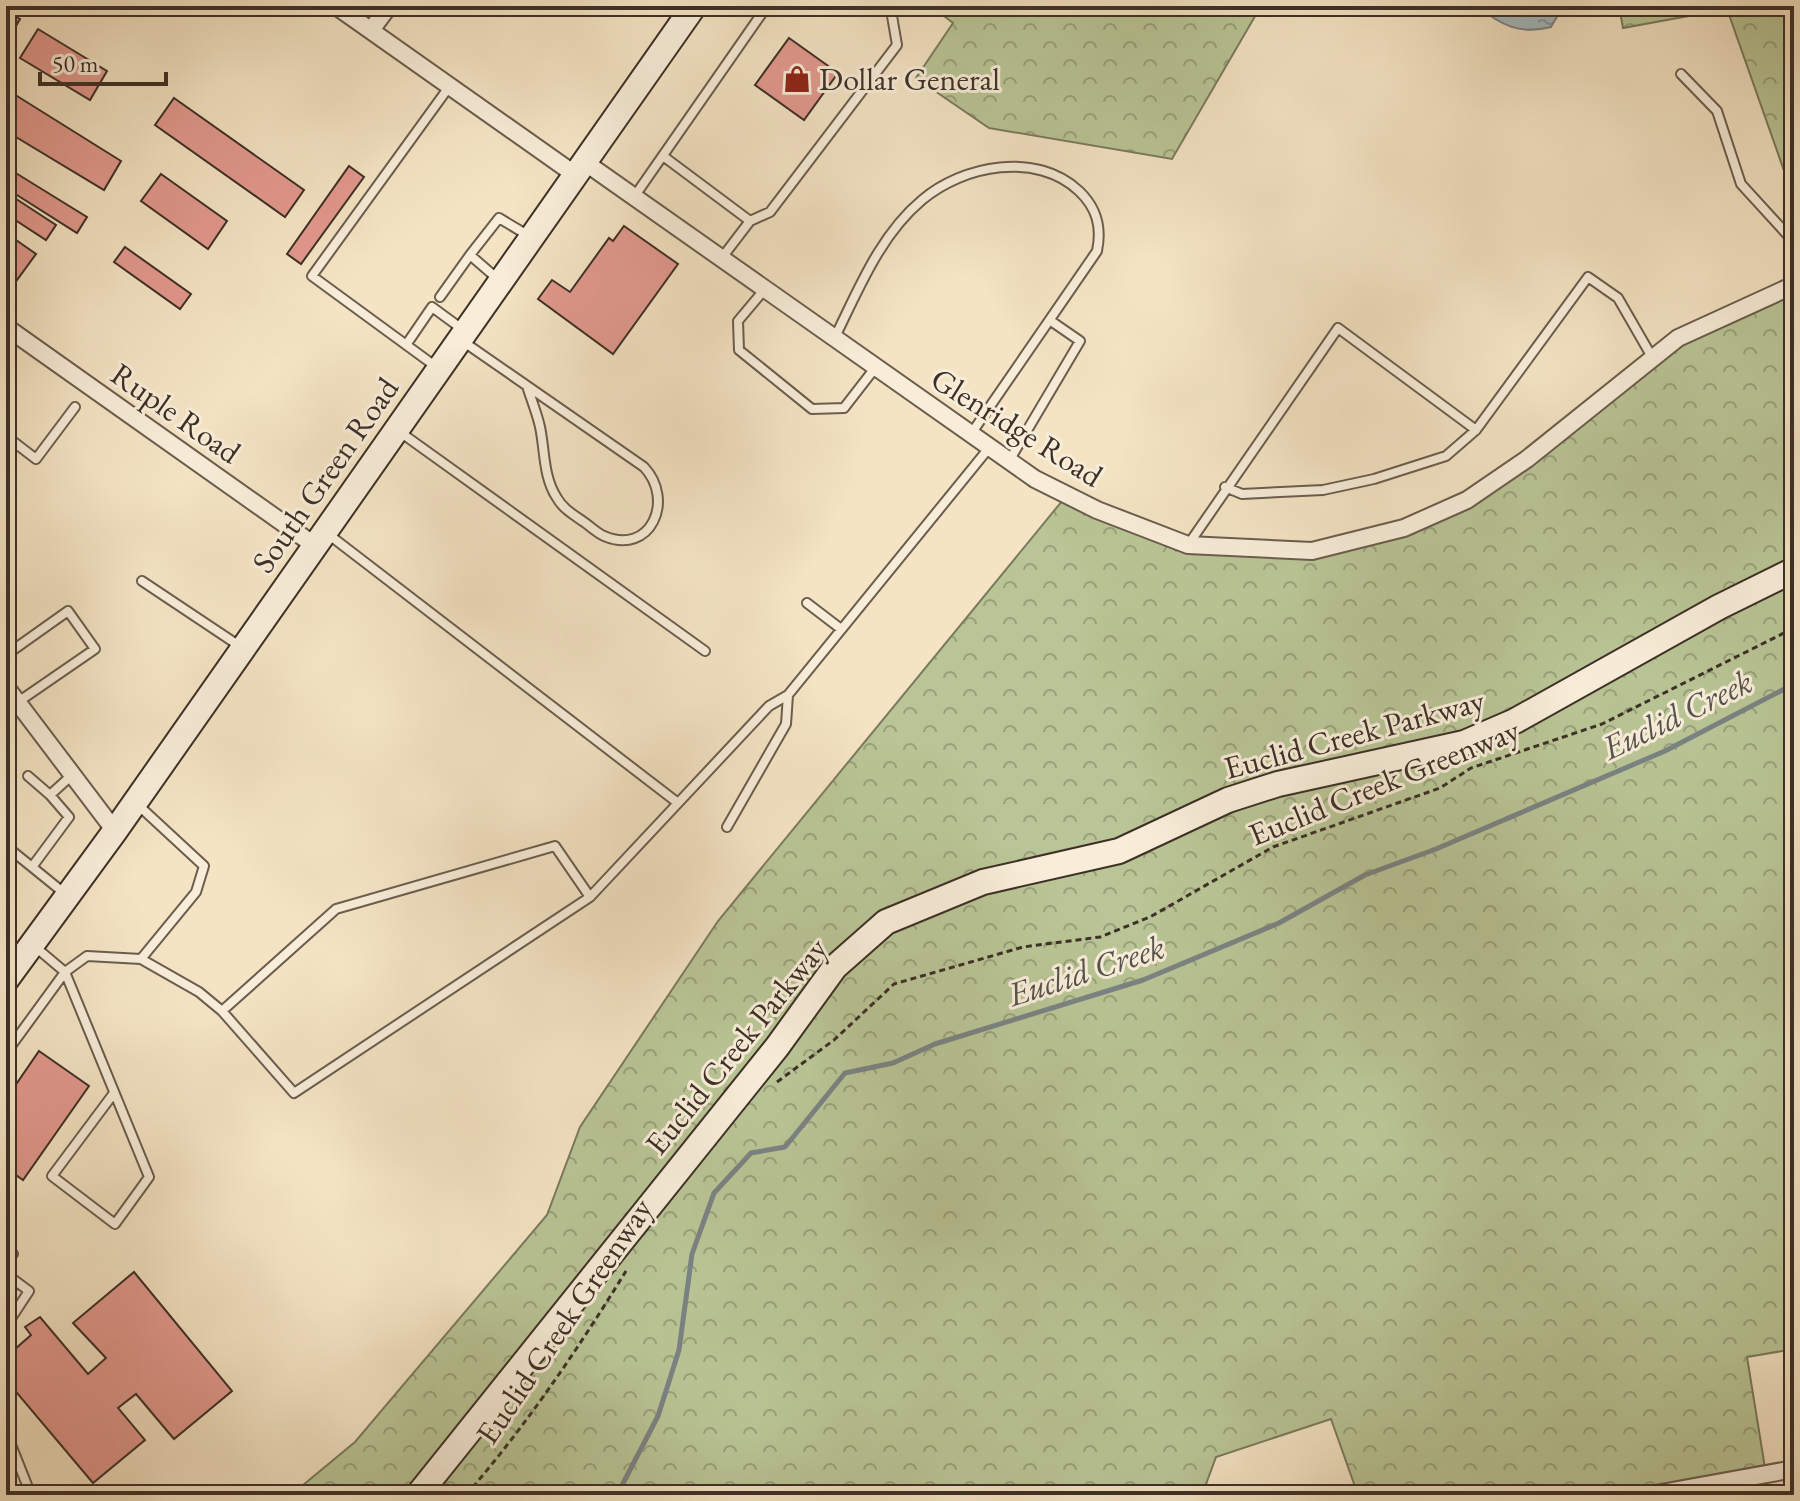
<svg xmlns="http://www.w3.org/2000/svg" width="1800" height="1501" font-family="'EB Garamond',serif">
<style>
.forest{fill:url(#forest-crowns);stroke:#7b7a5e;stroke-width:2}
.water{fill:url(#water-ripples);stroke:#7a8383;stroke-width:2}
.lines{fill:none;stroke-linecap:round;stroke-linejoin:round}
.stream{stroke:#7a8383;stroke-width:5}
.building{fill:#e2998e;stroke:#3d3027;stroke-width:2}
.lane-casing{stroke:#6b5d4e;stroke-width:12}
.street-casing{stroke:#6b5d4e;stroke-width:20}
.secondary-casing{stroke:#3d3027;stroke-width:28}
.path{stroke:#3d3027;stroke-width:3;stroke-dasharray:6 4;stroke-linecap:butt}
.lane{stroke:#f8edd9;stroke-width:8}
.street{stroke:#f8edd9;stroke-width:16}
.secondary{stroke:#f8edd9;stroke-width:24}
.labels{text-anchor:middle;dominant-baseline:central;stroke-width:6;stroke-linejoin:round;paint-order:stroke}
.poi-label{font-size:32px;fill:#3d3027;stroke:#f8edd9;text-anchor:start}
.street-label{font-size:32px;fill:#3d3027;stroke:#f8edd9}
.water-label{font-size:34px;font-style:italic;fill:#56534d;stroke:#f8edd9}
</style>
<defs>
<pattern id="forest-crowns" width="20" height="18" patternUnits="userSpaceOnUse" patternTransform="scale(2)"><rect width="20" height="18" fill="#b9c596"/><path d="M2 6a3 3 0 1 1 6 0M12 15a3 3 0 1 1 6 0" fill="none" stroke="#98a07a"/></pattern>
<pattern id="water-ripples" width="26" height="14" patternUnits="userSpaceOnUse" patternTransform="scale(2)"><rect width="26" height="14" fill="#a3bbc0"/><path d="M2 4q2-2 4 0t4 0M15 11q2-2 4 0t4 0" fill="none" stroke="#86989c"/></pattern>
</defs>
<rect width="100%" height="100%" fill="#f4e4c4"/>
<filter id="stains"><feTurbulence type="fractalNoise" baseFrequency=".0025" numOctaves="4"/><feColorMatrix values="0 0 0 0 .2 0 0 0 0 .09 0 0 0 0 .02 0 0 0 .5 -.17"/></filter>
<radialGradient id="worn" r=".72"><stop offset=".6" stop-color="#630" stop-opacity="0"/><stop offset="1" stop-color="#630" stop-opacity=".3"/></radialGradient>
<path class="forest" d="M931 6H1261L1172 159 989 128 916 78 953 23Z
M1619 6H1794V199L1727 9 1623 28Z
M1794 285V1349L1747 1357 1766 1474 1650 1495H1358L1331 1419 1216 1457 1202 1495H291L355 1442 547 1215 580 1127 718 921 1067 495 1188 545 1312 551 1467 500 1652 357Z"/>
<path class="water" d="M1477 6H1562V8L1551 27C1519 35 1501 25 1477 6Z"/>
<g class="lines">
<path class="stream" d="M617 1495 658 1416 679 1350 692 1254 714 1193 751 1153 785 1147 845 1073 893 1063 935 1044 1143 980 1279 923 1365 875 1436 849 1665 751 1794 684"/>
</g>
<path class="building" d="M6 11 20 19 6 43Z
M38 29 107 71 90 100 20 58Z
M789 38 838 73 804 120 755 85Z
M9 91 121 161 104 190 6 131Z
M174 98 304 190 285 217 155 125Z
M349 166 364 177 301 264 287 254Z
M6 167 87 217 77 233 6 188Z
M161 174 227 221 208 249 141 201Z
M7 193 56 225 46 240 6 214Z
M624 226 678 264 613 354 538 299 552 280 570 292 609 238 613 241Z
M6 233 36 254 17 280 6 272Z
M125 247 191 294 180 309 114 262Z
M39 1051 89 1086 23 1180 6 1168V1099Z
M134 1272 232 1391 174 1439 136 1394 118 1408 145 1440 93 1483 6 1380V1357L31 1335 25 1327 40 1317 88 1374 106 1358 73 1323Z
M6 1279 18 1288 6 1304Z"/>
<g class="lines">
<g class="lane-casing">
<path id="lane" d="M1681 74 1717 111 1741 184 1794 242
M663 156 750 221 721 259
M634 197 767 6
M750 221 770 212 897 45 891 10 886 6
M470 255 499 218 529 236
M764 290 738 321 739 350 812 409 844 408 875 368
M440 297 470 255 500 281
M834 339C858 291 879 236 922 200 963 165 1037 151 1079 191 1097 208 1102 227 1097 251L971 434
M461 340 644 467C675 500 651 556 604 536 597 533 590 526 584 522 574 515 563 509 557 498 543 477 545 450 540 427 537 413 531 399 527 386
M406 345 432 307 462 329
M435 366 312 276 449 87
M400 432 705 651
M6 436 36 459 75 407
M1009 461 1080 341 1051 321
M1225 487 1242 494 1323 490 1374 479 1446 456 1476 430
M328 534 678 803
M1188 545 1338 328 1476 430 1588 277 1618 298 1652 357
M142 581 241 647
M807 603 841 629
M6 655 68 611 95 649 18 702
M28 776 50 795
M727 827 786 724 788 695
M6 846 32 867
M64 893 32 867 69 817 50 795 72 775
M590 897 555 846 336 909 222 1011 294 1093 590 897 769 706 788 695 989 448
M33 945 65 972 149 1177 115 1224 52 1176 114 1093
M141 959 199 992 222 1011
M6 1053 65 972 87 956 141 959 196 892 204 866 137 804
M6 1249 13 1254
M6 1274 29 1291 6 1326
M6 1432 31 1495"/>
</g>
<g class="street-casing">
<path id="street" d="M336 6 577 176
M371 30 389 6
M586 163 1035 479 1097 510 1188 545 1312 551 1404 528 1467 500 1527 459 1678 338 1794 285
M6 327 314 545
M6 687 115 831
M1650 1495 1794 1469"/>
</g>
<g class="secondary-casing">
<path id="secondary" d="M6 980 115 831 694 6
M418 1495 777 1047 835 967 886 922 983 882 1119 851 1228 800 1278 784 1464 743 1515 721 1719 607 1794 570"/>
</g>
<path class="path" d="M777 1082 834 1040 894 984 1023 947 1100 937 1150 917 1273 847 1440 788 1471 768 1602 724 1794 628
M466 1495C526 1426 578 1349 626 1271"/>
<use href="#lane" class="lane"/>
<use href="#street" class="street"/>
<use href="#secondary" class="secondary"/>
</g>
<defs>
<g id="shop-bare" transform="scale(2.16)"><path d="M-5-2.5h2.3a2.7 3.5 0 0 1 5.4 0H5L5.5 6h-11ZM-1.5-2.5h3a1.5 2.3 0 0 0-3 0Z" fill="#8f2418" stroke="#f8edd9" stroke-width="2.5" paint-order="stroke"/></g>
</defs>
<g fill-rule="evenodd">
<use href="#shop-bare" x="797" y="79"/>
</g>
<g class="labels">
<g class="poi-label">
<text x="819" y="79">Dollar General</text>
</g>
<g class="street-label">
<text transform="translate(176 413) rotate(35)">Ruple Road</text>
<text transform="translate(1017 427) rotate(32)">Glenridge Road</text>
<text transform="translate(325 475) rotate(-55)">South Green Road</text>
<text transform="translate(1354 734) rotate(-15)">Euclid Creek Parkway</text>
<text transform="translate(1384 782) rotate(-22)">Euclid Creek Greenway</text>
<text transform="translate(736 1046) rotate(-51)">Euclid Creek Parkway</text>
<text transform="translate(564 1321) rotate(-56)">Euclid Creek Greenway</text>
</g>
<g class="water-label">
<text transform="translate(1677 714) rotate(-26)">Euclid Creek</text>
<text transform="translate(1086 970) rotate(-18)">Euclid Creek</text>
</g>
</g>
<rect width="1800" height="1501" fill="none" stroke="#f4e4c4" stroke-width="32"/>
<rect x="8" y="8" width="1784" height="1485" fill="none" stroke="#3d3027" stroke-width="4"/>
<rect x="16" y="16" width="1768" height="1469" fill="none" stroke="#3d3027" stroke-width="2"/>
<path d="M40 72v12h126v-12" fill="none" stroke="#3d3027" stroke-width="4"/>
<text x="52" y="72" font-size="24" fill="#3d3027" stroke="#f8edd9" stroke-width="6" paint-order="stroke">50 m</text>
<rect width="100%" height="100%" filter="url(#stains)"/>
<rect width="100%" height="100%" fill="url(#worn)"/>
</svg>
